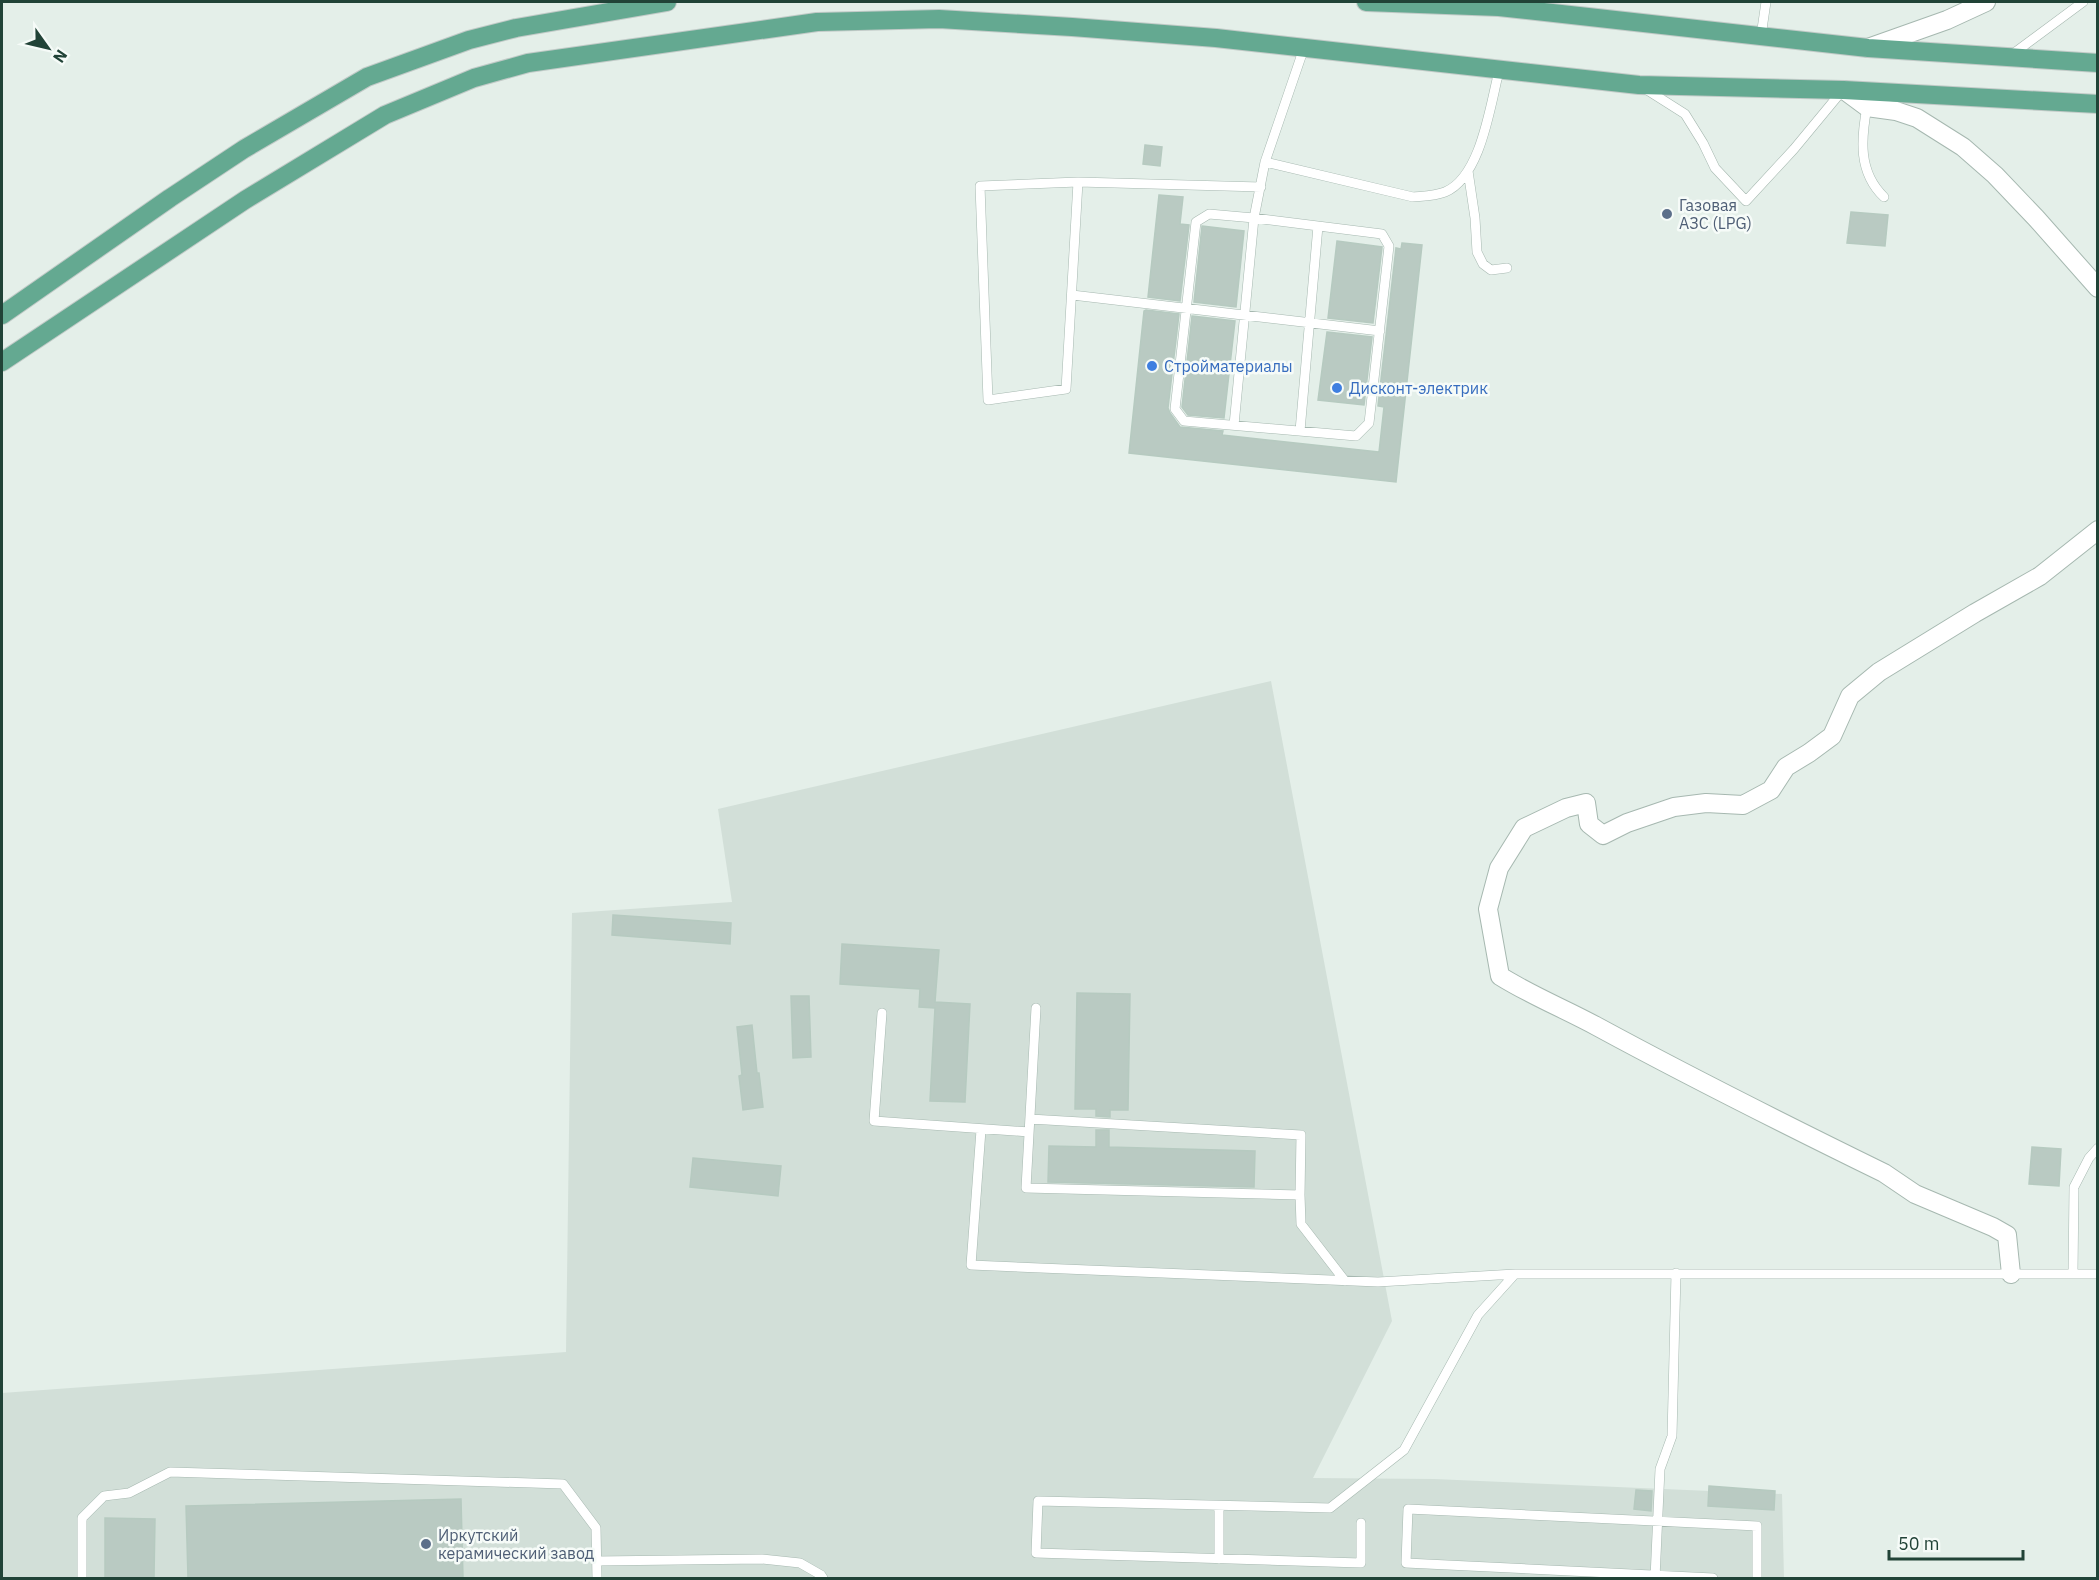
<svg xmlns="http://www.w3.org/2000/svg" width="2099" height="1580" font-family="'IBM Plex Sans',sans-serif">
<style>
.built{fill:#d2dfd8}
.building{fill:#b9cac2;stroke:#b6cac0;stroke-width:1.5}
.lines{fill:none;stroke-linecap:round;stroke-linejoin:round}
.service-casing{stroke:#a6b8b0;stroke-width:10}
.minor-casing{stroke:#a6b8b0;stroke-width:20}
.tertiary-casing{stroke:#a6b8b0;stroke-width:20}
.primary-casing{stroke:#c1cac7;stroke-width:20}
.service{stroke:#fff;stroke-width:9}
.minor{stroke:#fff;stroke-width:18}
.tertiary{stroke:#fff;stroke-width:18}
.primary{stroke:#64a991;stroke-width:18}
.service-dot{fill:#5c6f8a;stroke:#f6fbf8;stroke-width:2}
.shop-dot{fill:#3f7fe0;stroke:#f6fbf8;stroke-width:2}
.labels{text-anchor:middle;dominant-baseline:central;stroke-width:5;stroke-linejoin:round;paint-order:stroke}
.service-label{font-size:16px;fill:#4e5e75;stroke:#f6fbf8;text-anchor:start}
.shop-label{font-size:16px;fill:#366cbe;stroke:#f6fbf8;text-anchor:start}
</style>
<rect width="100%" height="100%" fill="#e4efe9"/>
<path class="built" d="M1271 681 1392 1321 1313 1478 1434 1479 1782 1494 1784 1578H2V1393L566 1352 572 913 732 902 718 809Z"/>
<path class="building" d="M1145 145 1162 147 1160 166 1143 164Z
M1159 195 1183 197 1180 224 1189 225 1180 301 1148 297Z
M1851 212 1888 215 1885 246 1847 243Z
M1202 226 1244 231 1236 307 1194 302Z
M1337 241 1382 247 1373 323 1328 318Z
M1402 243 1422 245 1396 482 1129 453 1144 311 1146 310 1179 314 1168 408 1170 413 1180 427 1223 431 1222 435 1379 452 1384 407 1378 406 1396 248 1401 249Z
M1192 316 1235 321 1224 418 1188 415 1182 407Z
M1327 332 1372 337 1364 405 1318 400Z
M613 915 731 923 730 944 612 935Z
M842 944 939 950 935 1002 970 1004 965 1102 930 1101 935 1008 919 1007 920 989 840 984Z
M1077 993 1130 994 1128 1110H1110V1117L1096 1116V1109H1075Z
M791 996H809L811 1057 793 1058Z
M752 1025 757 1073H759L763 1107 743 1110 739 1076 742 1075 737 1027Z
M1096 1130H1109V1147L1255 1151 1254 1187 1048 1182 1049 1146 1096 1147Z
M2032 1147 2061 1149 2059 1186 2029 1184Z
M693 1158 781 1166 778 1196 690 1187Z
M1709 1486 1775 1491 1774 1510 1708 1506Z
M1636 1490 1652 1491 1651 1511 1634 1509Z
M461 1499 463 1578H188L186 1506Z
M105 1518 155 1519 154 1578H105Z"/>
<g class="lines">
<g class="service-casing">
<path id="service" d="M1761 36 1766 2
M2010 56 2083 2
M1644 88 1685 114 1703 143 1715 168 1746 201 1794 149 1842 91
M1867 107C1861 139 1858 172 1884 197
M1265 162 1413 197C1424 196 1435 196 1445 192 1481 177 1490 106 1499 71
M1468 171 1475 218 1477 252 1483 264 1491 270 1507 268
M1078 182 980 186 988 400 1066 389 1078 182 1261 187
M1072 295 1380 331
M1234 425 1254 218 1209 214 1196 222 1175 409 1184 421 1356 436 1369 423 1389 246 1382 234 1254 218 1265 162 1304 48
M1300 431 1318 226
M1036 1008 1026 1188 1300 1195 1301 1224 1345 1281
M882 1013 874 1121 1029 1132
M1030 1119 1301 1135 1300 1195
M981 1130 971 1265 1378 1282 1515 1274H2098
M2073 1274 2074 1187 2089 1158 2098 1148
M1361 1523V1563L1036 1553 1038 1501 1330 1508 1404 1450 1478 1315 1515 1274
M1219 1559V1506
M597 1561 762 1559 800 1563 821 1575 823 1578
M82 1578V1518L104 1496 129 1493 170 1472 563 1484 596 1528 597 1578
M1655 1578 1660 1469 1672 1436 1676 1273
M1713 1578 1406 1563 1408 1509 1757 1526V1578"/>
</g>
<g class="minor-casing">
<path id="minor" d="M2011 1274 2007 1235 1993 1227 1915 1194 1884 1173C1788 1126 1692 1078 1598 1027 1565 1009 1532 996 1500 976L1488 909 1499 868 1524 828 1566 808 1586 803 1589 824 1603 835 1627 823 1674 807 1706 803 1743 805 1771 790 1786 767 1809 753 1832 736 1850 696 1879 672 1975 613 2040 576 2098 530"/>
</g>
<g class="tertiary-casing">
<path id="tertiary" d="M1868 48 1947 20 1986 2
M1844 90 1867 107 1896 111 1917 118 1963 147 1995 175 2036 218 2098 288"/>
</g>
<g class="primary-casing">
<path id="primary" d="M1366 2 1499 7 1868 48 2098 63
M2 315 170 198 244 149 367 77 469 40 516 28 667 2
M2 362 245 200 385 115 474 78 528 63 817 22 939 19 1072 27 1216 38 1639 85 1844 90 2098 104"/>
</g>
<use href="#service" class="service"/>
<use href="#minor" class="minor"/>
<use href="#tertiary" class="tertiary"/>
<use href="#primary" class="primary"/>
</g>
<g class="service-dot">
<circle cx="1667" cy="214" r="6"/>
<circle cx="426" cy="1544" r="6"/>
</g>
<g class="shop-dot">
<circle cx="1152" cy="366" r="6"/>
<circle cx="1337" cy="388" r="6"/>
</g>
<g class="labels">
<g class="service-label">
<text x="1679" y="205">Газовая<tspan x="1679" dy="18">АЗС (LPG)</tspan></text>
<text x="438" y="1535">Иркутский<tspan x="438" dy="18">керамический завод</tspan></text>
</g>
<g class="shop-label">
<text x="1164" y="366">Стройматериалы</text>
<text x="1349" y="388">Дисконт-электрик</text>
</g>
</g>
<rect width="2099" height="1580" fill="none" stroke="#214337" stroke-width="6"/>
<g transform="translate(48 48) rotate(124)" stroke="#f6fbf8" stroke-width="4.5" paint-order="stroke">
<path d="M0-4.5L10 22L0 15L-10 22Z" fill="#214337"/>
<text y="-9" font-size="16" font-weight="bold" text-anchor="middle" fill="#214337">N</text>
</g>
<path d="M1889 1550v9h134v-9" fill="none" stroke="#214337" stroke-width="3"/>
<text x="1898" y="1550" font-size="18" fill="#214337" stroke="#f6fbf8" stroke-width="4.5" paint-order="stroke">50 m</text>
</svg>
